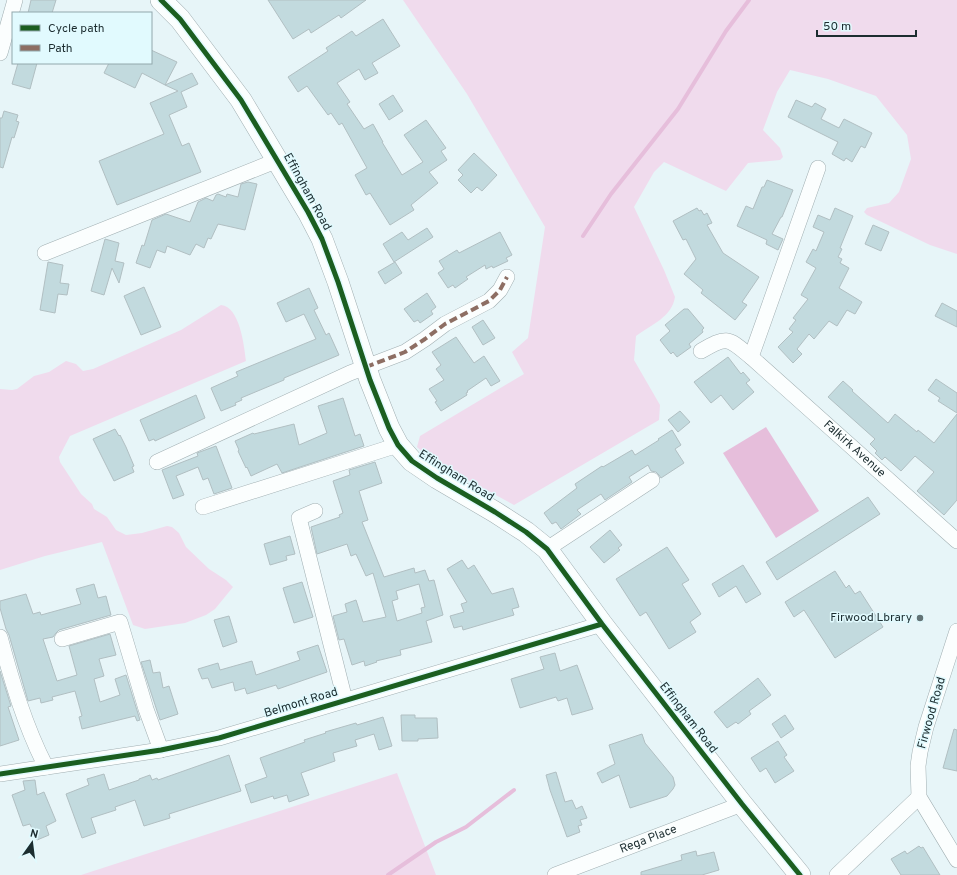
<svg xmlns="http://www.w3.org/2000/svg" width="957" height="875" font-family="Overpass,sans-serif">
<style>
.green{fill:#f0dbed}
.water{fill:#e6bedb}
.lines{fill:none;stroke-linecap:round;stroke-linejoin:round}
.stream{stroke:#e6bedb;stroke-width:4}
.building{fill:#c2dade;stroke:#b1bfc2;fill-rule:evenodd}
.street-casing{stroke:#a1afb2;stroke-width:16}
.secondary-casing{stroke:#a1afb2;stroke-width:22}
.street{stroke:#fbfefe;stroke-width:15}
.secondary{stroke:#fbfefe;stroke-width:21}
.quiet{stroke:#8d6e63;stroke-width:4;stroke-dasharray:8 4;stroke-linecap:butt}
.cycleway-casing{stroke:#e1fafe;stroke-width:8}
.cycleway{stroke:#1b5e20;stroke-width:5}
.poi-dot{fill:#637376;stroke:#e1fafe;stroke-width:1.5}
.labels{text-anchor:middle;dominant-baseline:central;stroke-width:3;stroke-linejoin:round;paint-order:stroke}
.street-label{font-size:12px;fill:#1c2d30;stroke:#e1fafe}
.poi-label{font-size:12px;fill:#1c2d30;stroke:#e1fafe;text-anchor:end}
</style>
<rect width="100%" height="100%" fill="#e7f5f8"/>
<path class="green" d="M403 0H957V254L930 245 867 215 864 212 867 208 889 203 899 192 911 159 907 135 876 96 828 79 790 70 777 92 763 130 780 148 783 157 780 160 748 163 726 191 664 162 654 172 634 207 664 270 675 297C672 317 651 325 636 336L634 360 660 405 659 420 514 505 431 460 417 447 420 436 524 374 512 352 528 338 545 227 467 94Z
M221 305C240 307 244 345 246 361L70 436 59 457 60 462 81 494 92 504 94 509 107 517 116 530 126 535 142 533 167 526 172 527 179 533 186 547 209 569 226 580 233 587 215 609 206 615 185 623 145 629 133 625 102 542 45 556 0 570V389L12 390 17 389 34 376 49 372 66 361 76 364 83 371 93 369 181 330Z
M397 773 436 875H81Z"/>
<path class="water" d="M766 427 819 511 776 538 723 453Z"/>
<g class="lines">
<path class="stream" d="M583 236 611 194 678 109 726 31 749 0
M388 875 436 842 466 827 514 790"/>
</g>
<path class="building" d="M31 0H56L52 13H28Z
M268 0H366L341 18 339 15 311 33 309 29 293 39Z
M383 19 400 46 372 63 378 73 365 80 359 69 337 83 350 102 347 104 364 129 373 124 383 142H382L402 175 423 162 404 135 426 120 446 148 441 151 447 160 429 172 438 183 411 205 414 210 390 225 370 193 366 195 355 175 367 168 342 123 339 125 331 113 328 115 307 86 298 92 288 77 328 51 326 48 352 31 356 36Z
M151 50 177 62 165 85 142 73 135 88 104 73 109 63H151Z
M18 63H37L30 89 12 84Z
M192 73 198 84 181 92 187 107 169 115 182 146 189 143 201 172 117 205 99 161 164 134 150 103 178 91 165 85Z
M393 95 403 111 389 120 379 104Z
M796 100 812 107 815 103 826 109 821 119 839 128 844 119 872 133 865 148 861 146 852 162 846 158 844 161 832 154 838 142 788 117Z
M4 111 18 115 16 121 19 122 14 138 12 137 3 168 0 167V118H2Z
M474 153 497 175 482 191 477 187 471 193 458 180 463 175 458 170Z
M767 180 793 190 782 217H781L772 234 783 239 778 250 766 244 767 240 737 226 746 206 753 209 762 187H764Z
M248 182 257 184 245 230 218 224 211 239 208 238 204 248 196 244 190 255 167 246 165 253 157 250 150 268 136 263 142 245 144 246 152 220 166 214 190 222 198 202 206 198 213 201 216 195 218 194 226 197 227 194 238 197 241 184Z
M697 208 699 211 701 210 704 215 707 213 712 223 707 225 723 253 759 277 742 302 747 305 735 320 701 293 703 290 684 274 696 259 686 239 683 240 673 221Z
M835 208 853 216 840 248 842 249 838 257 842 259 840 263 849 268 839 288 862 302 855 314 847 310 837 326 829 321 814 339 809 334 797 349 802 354 793 363 778 347 793 332 789 329 796 320 793 318 808 299 801 295 816 268 806 262 813 249 816 251 824 232 813 227 818 215 830 220Z
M873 225 889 232 881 251 865 244Z
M427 228 433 237 394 262 383 244 402 232 408 240Z
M500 232 512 255 506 258 508 261 493 268 492 266 486 269 485 265 466 277 468 279 455 288 453 285 448 288 438 273 444 269 439 261 457 250 459 253Z
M105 239 119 243 115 261 124 263 119 283 112 268 104 295 91 291Z
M48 262 63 265 60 283 69 284 67 295 58 294 55 313 40 310Z
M395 262 402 273 385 284 378 272Z
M144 287 161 327 141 335 124 296Z
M309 288 318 308 314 310 326 335 329 333 339 355 284 378V380L241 398 242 400 235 403 236 405 221 411 211 388 238 376 236 372 316 339 304 314 286 322 277 303Z
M427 293 436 307 431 311 433 314 420 323 418 320 414 322 404 309Z
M942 303 957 311V327L935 316Z
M684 309H688L704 328 702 330 703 332 689 344 691 347 677 357 673 352 671 354 660 340 670 331 665 325Z
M483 320 495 338 483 345 472 327Z
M456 337 474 363 484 356 500 381 491 386 486 378 467 391 468 392 466 393 467 395 441 411 435 402 437 401 429 389 444 380 436 369 441 365 432 352Z
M728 357 741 374 743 372 750 380 746 383 754 392 733 410 721 395 711 403 694 382Z
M936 379 957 393V413L938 401 940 398 928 390Z
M843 381 853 390 852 391 888 423 895 414 917 432 918 430 934 443 957 414V500L944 515 917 491 934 472 915 456 901 471 885 457 882 460 875 453 877 451 870 444 875 439 828 397Z
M196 395 205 418 155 441 154 439 149 441 140 420Z
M343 398 355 436 360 434 364 446 282 473 277 464 251 476 247 467 246 468 238 451 239 450 235 441 253 433 254 434 294 424 299 445 327 433 318 406Z
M680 411 690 422 678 432 668 420Z
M115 429 119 436 120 435 126 447 134 466 132 467 134 472 114 481 93 439Z
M672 430 681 445 675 449 684 463 661 478 659 475 656 472 651 471 648 465 629 477 632 482 605 500 601 494 577 510 581 514 561 529 556 522 552 524 544 513 577 488 575 484 602 466 603 467 632 450 635 455 659 440 658 439Z
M216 446 232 488 214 494 208 478 203 480 198 467 176 476 184 495 173 499 162 470 198 456 197 453Z
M375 462 382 483 359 491 368 520 362 522 384 577 414 568 415 573 425 570 429 581 434 580 443 615 426 621 432 642 400 650 401 655 376 661 377 662 365 666 364 661 352 665 344 639 339 640 333 616 347 612 345 604 356 600 363 622 386 617 373 573 366 576 356 554 351 556 347 544 317 554 311 527 340 517 339 515 343 513 333 481 350 475 349 470ZM419 584 425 607 421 608 422 613 397 621 392 601 398 599 396 591Z
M868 497 880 514 777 580 766 562Z
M610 530 622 545 618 548 620 550 604 563 590 547Z
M290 536 295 554 286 556 287 560 270 565 264 544Z
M667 547 689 580 682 584 701 614 690 622 696 632 669 649 646 612 640 616 616 579Z
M462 560 468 569 474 565 492 594 513 588 519 607 512 609 514 615 463 630 462 626 454 628 450 616 464 612 461 604 467 602 447 569Z
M743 565 761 594 746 603 736 586 719 597 712 584Z
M835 571 846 588 849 585 855 594 860 591 883 627 835 658 804 610 794 617 785 602Z
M302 582 313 617 294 623 283 588Z
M94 584 98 598 106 596 111 615 59 630 56 633 53 637 43 639 57 681 77 675 69 646 110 634 116 655 99 659 104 676 94 679 100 702 120 695 115 679 126 675 140 720 137 721 135 716 82 729 79 717 82 716 75 691 52 697 53 700 41 703 40 698 28 701 9 635 6 629 0 608V601L26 594 33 614 40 612 41 615 81 604 76 589Z
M229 616 237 642 223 647 214 620Z
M318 645 327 672 278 689 276 685 247 694 245 688 235 691 233 682 212 688 208 678 202 679 198 669 218 663 220 670 252 661 256 675 300 660 297 652Z
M555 653 560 671 577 665 593 709 572 715 567 698 558 701 556 697 520 708 511 679 544 669 540 657Z
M150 660 153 673 160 672 163 688 169 686 178 714 160 720 141 662Z
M0 671 11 706 8 707 19 740 0 746Z
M758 678 771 695 749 711 751 714 738 724 736 722 727 728 714 712Z
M401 715H415V718H437L438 738 418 739V741H402Z
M785 715 794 729 781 738 772 724Z
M383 717 392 746 379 750 374 734 355 740 357 746 333 753 335 761 301 773 309 795 289 802 287 795 274 799 273 796 251 803 245 785 267 777 260 758 305 742 304 740 326 733 325 732 356 723 357 725Z
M954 729 957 730V771L943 768Z
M642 734 645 743 673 777 675 785 673 789 667 796 630 808 619 775 602 783 597 773 615 764 609 745Z
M778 741 787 755 784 757 794 771 775 783 766 768 760 772 751 758Z
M229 755 241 791 169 814 170 818 144 826 135 800 115 807 116 810 91 818 96 833 82 838 66 794 89 785 87 779 104 774 109 790 139 780V779L150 775 152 780 157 778 158 780Z
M556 772 565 802 572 800 576 809 582 806 587 818 580 820 582 825 578 826 580 832 567 837 550 790 546 775Z
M35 780 37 795 44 792 56 821 46 826 49 835 37 840 30 824 23 826 12 795 25 790 23 781Z
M919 846 921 848 923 847 940 875H901L891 859 905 851 907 854Z
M696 851 697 856 714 852 719 870 702 875H641V872L682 860 681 855Z"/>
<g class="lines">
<g class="street-casing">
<g id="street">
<path d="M0 53 15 0"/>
<path d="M45 253 278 160"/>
<path id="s1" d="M701 351C728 335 728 338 751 357L957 541"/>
<path d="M751 357 818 168"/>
<path d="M157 462 350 373 405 352 425 339 445 324 489 301 500 290 507 277"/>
<path d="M203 507 398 445"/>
<path d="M315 511 299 518 345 700"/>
<path d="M547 549 652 480"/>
<path d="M957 631 926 727 920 752 918 766 919 797 957 860"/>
<path d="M0 637C12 682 25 726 46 767"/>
<path d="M62 639 120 622 146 709 161 750"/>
<path d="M0 774 161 750 219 738 602 624"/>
<path id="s2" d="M555 875 742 804"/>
<path d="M837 875 919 797"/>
</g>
</g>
<g class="secondary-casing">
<path id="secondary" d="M161 0 180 19 241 100 308 212 322 239 338 282 370 380 389 428 398 445 412 461 437 478 495 512 526 532 547 549 602 624 742 804 800 875"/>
</g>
<use href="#street" class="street"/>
<use href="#secondary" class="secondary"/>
<path class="quiet" d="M366 367 405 352 425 339 445 324 489 301 500 290 507 277"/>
<g class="cycleway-casing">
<path id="cycleway" d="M161 0 180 19 241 100 308 212 322 239 338 282 370 380 389 428 398 445 412 461 437 478 495 512 526 532 547 549 602 624 742 804 800 875
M0 774 161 750 219 738 602 624"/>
</g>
<use href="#cycleway" class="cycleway"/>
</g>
<circle class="poi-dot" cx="920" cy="618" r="4"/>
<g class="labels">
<g class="street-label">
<text transform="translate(307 192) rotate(61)">Effingham Road</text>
<text stroke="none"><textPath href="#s1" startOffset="196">Falkirk Avenue</textPath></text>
<text transform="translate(456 476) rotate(32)">Effingham Road</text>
<text transform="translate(301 703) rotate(-17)">Belmont Road</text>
<text transform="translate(932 713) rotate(-74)">Firwood Road</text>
<text transform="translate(688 718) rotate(52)">Effingham Road</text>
<text stroke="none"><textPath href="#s2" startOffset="100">Rega Place</textPath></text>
</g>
<g class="poi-label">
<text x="912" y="618">Firwood Lbrary</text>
</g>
</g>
<rect x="12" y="12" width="140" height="52" fill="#e1fafe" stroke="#92a8ac"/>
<rect x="20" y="25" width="20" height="6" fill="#1b5e20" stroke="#92a8ac"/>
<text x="48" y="32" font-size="12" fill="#1c2d30">Cycle path</text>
<rect x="20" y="45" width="20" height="6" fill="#8d6e63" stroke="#92a8ac"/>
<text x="48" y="52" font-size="12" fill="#1c2d30">Path</text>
<g transform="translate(32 843) rotate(14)" stroke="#e1fafe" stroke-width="3" paint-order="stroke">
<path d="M0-3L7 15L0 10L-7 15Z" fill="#1c2d30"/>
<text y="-6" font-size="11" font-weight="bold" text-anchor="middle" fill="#1c2d30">N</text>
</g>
<path d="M817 30v6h99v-6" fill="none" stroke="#1c2d30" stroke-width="2"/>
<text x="823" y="30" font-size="12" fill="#1c2d30" stroke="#e1fafe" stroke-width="3" paint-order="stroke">50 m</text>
</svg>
